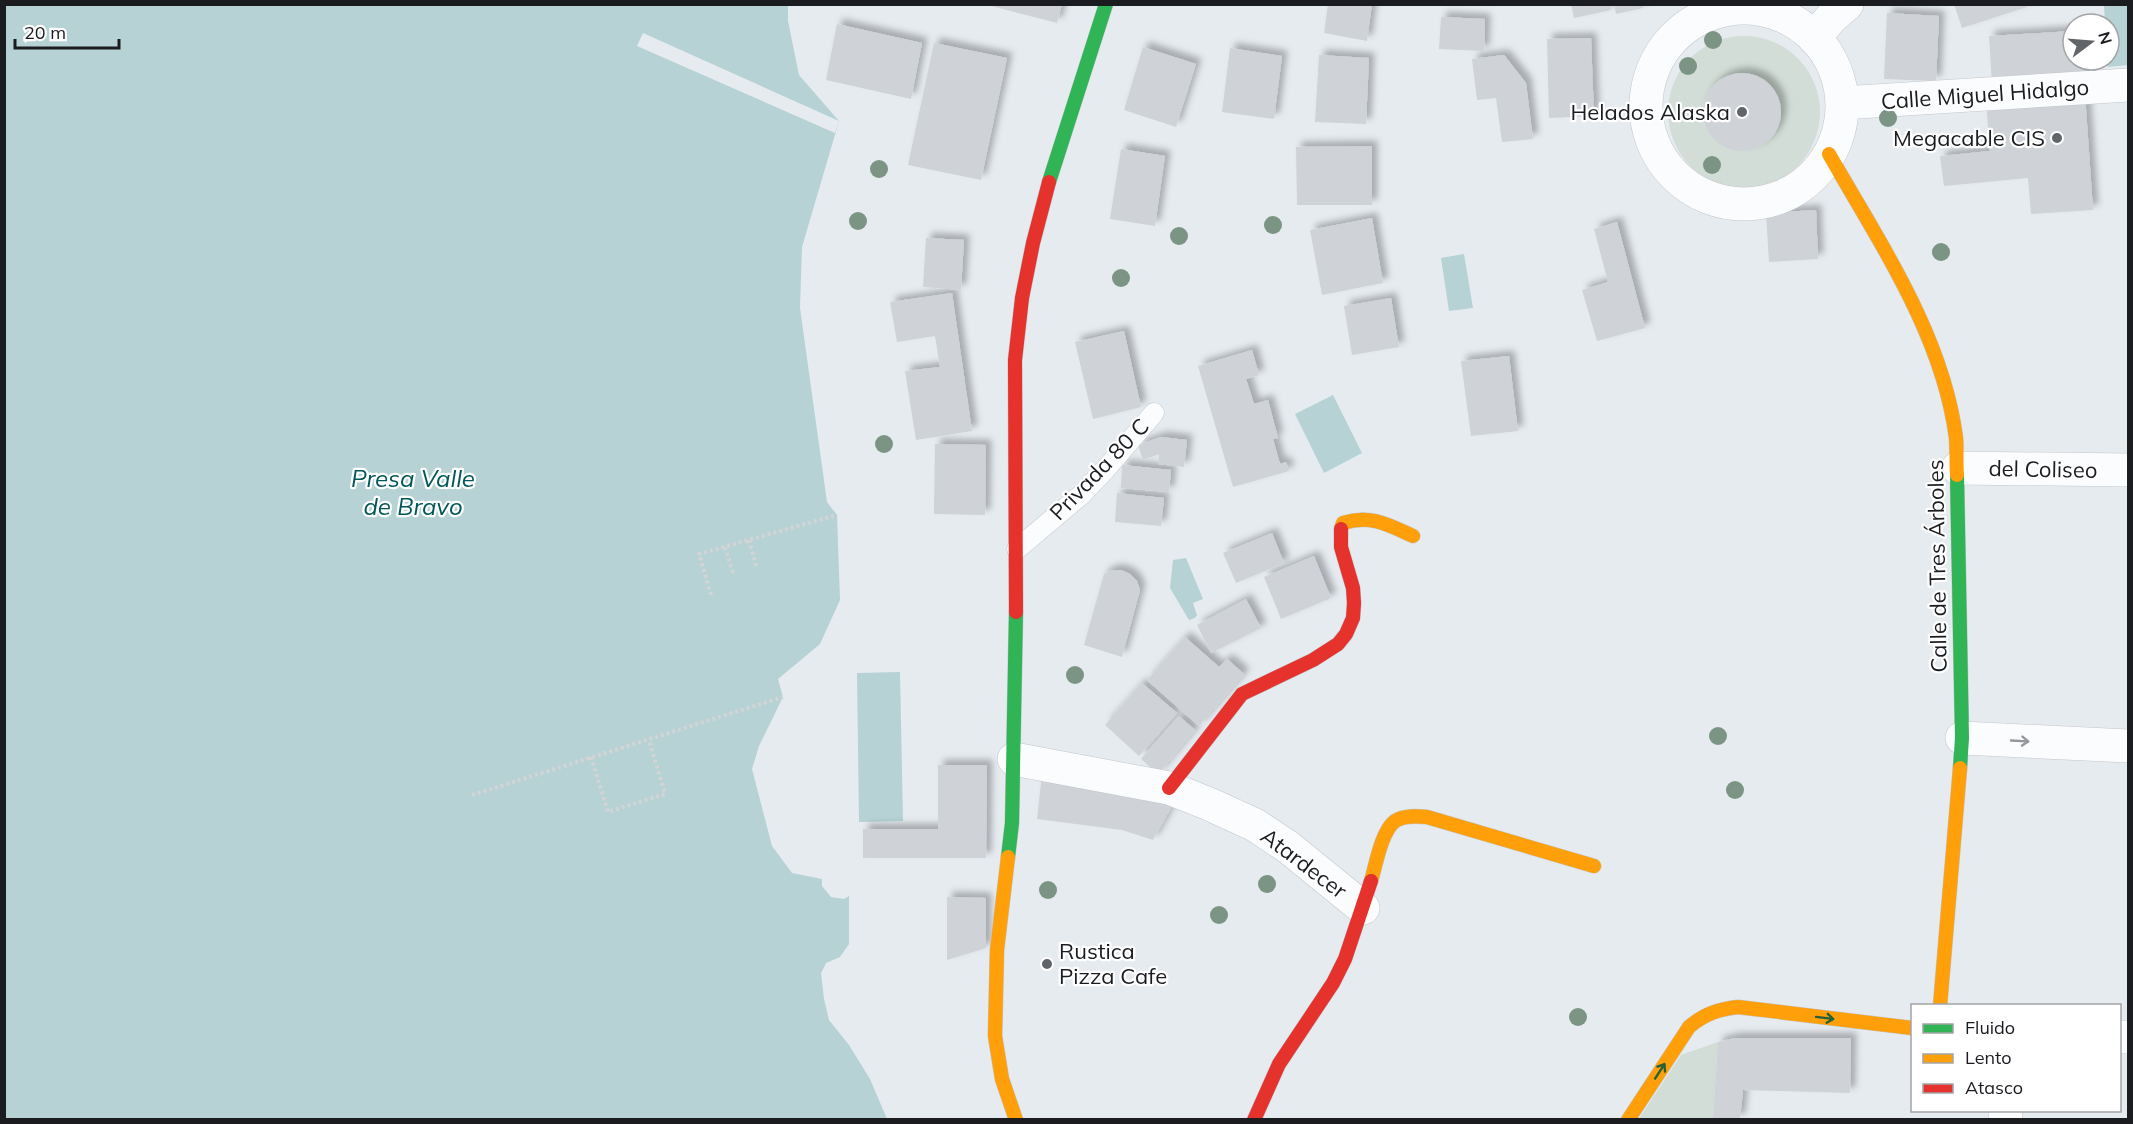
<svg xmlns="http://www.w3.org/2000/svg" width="2133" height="1124" font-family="Mulish,sans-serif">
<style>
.green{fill:#d1ddd6}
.water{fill:#b6d2d4}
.pier{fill:#e6ebf0}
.building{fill:#cfd3d7;filter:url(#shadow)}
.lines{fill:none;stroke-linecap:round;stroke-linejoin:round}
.lane-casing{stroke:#c2c6ca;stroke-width:21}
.street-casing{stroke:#c2c6ca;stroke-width:34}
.fast-casing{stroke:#c2c6ca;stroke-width:15}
.slow-casing{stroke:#c2c6ca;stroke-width:15}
.jam-casing{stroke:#c2c6ca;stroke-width:15}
.path{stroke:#d2d4d6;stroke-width:4;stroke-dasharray:3 3;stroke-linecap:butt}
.lane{stroke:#fbfcfd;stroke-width:20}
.street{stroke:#fbfcfd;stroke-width:33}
.fast{stroke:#30b455;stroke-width:14}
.slow{stroke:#ff9f0a;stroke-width:14}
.jam{stroke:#e5322d;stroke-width:14}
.tree{fill:#7b9484}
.oneway{stroke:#96979a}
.oneway2{stroke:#246038}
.poi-dot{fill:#616469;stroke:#fff;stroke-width:2}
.labels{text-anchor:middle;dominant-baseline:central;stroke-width:4.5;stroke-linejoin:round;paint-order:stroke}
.street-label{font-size:22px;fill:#1a1c20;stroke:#fff}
.poi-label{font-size:22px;fill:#1a1c20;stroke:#fff;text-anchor:end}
.water-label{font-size:24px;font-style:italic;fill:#005759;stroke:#fff}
</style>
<defs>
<filter id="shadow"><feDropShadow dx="5.5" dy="-5.5" stdDeviation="3" flood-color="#0004"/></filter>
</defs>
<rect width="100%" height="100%" fill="#e6ebf0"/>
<path class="green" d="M1668 112a76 76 0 1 1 152 0a76 76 0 1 1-152 0Z
M1718 1042 1713 1119 1638 1120 1681 1055Z"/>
<path class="water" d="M5 5H788V21L799 75 839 121 802 247 800 308 827 502 837 515 840 600 820 644 778 679 783 697 759 746 752 769 772 846 792 873 822 879V886L831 897 844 899 849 896V944L840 957 826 963 821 973 824 999 829 1020 849 1045 870 1079 887 1119 5 1120Z
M2104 5H2128V65L2108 67 2109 24H2105Z
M1464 254 1473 308 1449 311 1441 258Z
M1333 395 1362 453 1324 473 1295 414Z
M1186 558 1203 599 1193 603 1197 615 1195 618 1189 620 1170 588 1173 560Z
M900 672 903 821 859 822 857 673Z"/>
<path class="pier" d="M643 33 839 121 835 133 637 46Z"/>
<path class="building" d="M984 4H1062L1057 23Z
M1328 4H1372L1367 41 1324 33Z
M1571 4H1610L1611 10 1574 18Z
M1614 4H1642L1643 8 1616 14Z
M1954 4H2026L2027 7 1962 28Z
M1887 13 1939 16 1936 81 1884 79Z
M1441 17 1485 19 1484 51 1439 49Z
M837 24 922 43 911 99 826 80Z
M2073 31V60H2087L2088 78 1992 83 1989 36Z
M1591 38 1594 116 1549 118 1547 39Z
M934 43 1007 58 981 180 908 165Z
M1143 47 1196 64 1176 127 1124 110Z
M1230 48 1282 56 1274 119 1222 112Z
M1319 55 1369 58 1366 124 1315 122Z
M1504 55 1526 83 1533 139 1502 142 1496 98 1477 100 1472 59Z
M1703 112a39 39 0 1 1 78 0a39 39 0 1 1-78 0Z
M2085 94 2093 210 2031 214 2028 178 1944 186 1940 156 1990 151 1986 101Z
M1372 146V205H1297L1296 147Z
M1121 149 1165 156 1155 226 1110 219Z
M1816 210 1818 259 1769 262 1766 213Z
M1372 218 1383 283 1322 295 1310 230Z
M1617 222 1645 328 1597 341 1582 290 1608 282 1594 229Z
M926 238 964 240 961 290 923 287Z
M952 293 972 431 916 440 905 371 940 367 935 336 897 342 890 302Z
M1391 298 1399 347 1352 355 1344 306Z
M1124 331 1141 407 1093 419 1075 342Z
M1252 350 1259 375 1246 379 1254 404 1268 400 1278 438 1273 439 1280 464 1286 462 1289 471 1233 487 1198 366Z
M1509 356 1518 431 1471 436 1461 361Z
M1161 437 1187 440 1184 467 1158 464 1159 454 1143 460 1138 445Z
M935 444 986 445 985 515 934 514Z
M1122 465 1171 470 1169 492 1121 488Z
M1117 493 1164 498 1161 526 1115 522Z
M1272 533 1284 563 1236 583 1223 553Z
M1314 556 1331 598 1281 619 1264 577Z
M1112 570H1121L1130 574 1137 581 1140 590 1122 657 1084 645 1104 574Z
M1246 599 1261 628 1211 653 1197 625Z
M1185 637 1219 667 1227 659 1244 674 1199 726 1147 680Z
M1142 683 1177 713 1139 756 1105 725Z
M1179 716 1195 730 1158 774 1141 759Z
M938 765H987L986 858H863V829H938Z
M1042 774 1176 799 1153 840 1122 830 1037 819Z
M947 897 986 898V948L947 960Z
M1735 1038H1851L1850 1093 1743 1090 1740 1119H1713L1718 1042Z"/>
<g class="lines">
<g class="lane-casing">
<path id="lane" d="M1017 549 1081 495 1104 471 1154 413"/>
</g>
<g class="street-casing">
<path id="street" d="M1646 106a98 98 0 1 1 196 0a98 98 0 1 1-196 0Z
M1814 38 1831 18 1847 4
M1842 103 2128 85
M1958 468 2128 470
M1962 738 2128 746
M1014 759 1169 788 1209 804 1255 825 1288 847 1363 908
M2120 1037H2128
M2005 1110 2006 1120"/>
</g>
<g class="fast-casing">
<path id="fast" d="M1049 182 1106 4
M1957 475 1962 738 1960 768
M1008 857 1012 823 1016 612"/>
</g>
<g class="slow-casing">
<path id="slow" d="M1829 154C1879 242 1943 335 1956 438 1957 450 1956 463 1957 475
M1341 529 1343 523C1370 514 1389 525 1413 536
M1008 857 997 950 995 1036 1002 1079 1016 1120
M1371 881C1376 865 1381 832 1395 821 1404 815 1417 816 1427 817L1594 866
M1940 1006 1960 768
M1628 1120 1689 1027C1704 1014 1719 1009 1738 1007L1912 1028"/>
</g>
<g class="jam-casing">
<path id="jam" d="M1016 612 1015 360 1022 298 1033 243 1049 182
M1169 788 1242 694 1313 660 1338 644 1346 634 1353 618 1354 603 1353 588 1341 547V529
M1254 1120 1279 1064 1333 983 1345 959 1371 881"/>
</g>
<path class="path" d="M749 540 757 569
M725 547 733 573
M711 595 699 554 837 515
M591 757 608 812 665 794 649 740
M472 795 783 697"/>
<use href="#lane" class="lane"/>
<use href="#street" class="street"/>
<use href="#fast" class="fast"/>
<use href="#slow" class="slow"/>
<use href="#jam" class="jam"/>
</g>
<g class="tree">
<circle cx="1713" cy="40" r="9"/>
<circle cx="1688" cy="66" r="9"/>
<circle cx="1888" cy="118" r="9"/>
<circle cx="1712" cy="165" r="9"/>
<circle cx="879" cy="169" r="9"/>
<circle cx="858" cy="221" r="9"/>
<circle cx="1273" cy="225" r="9"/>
<circle cx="1179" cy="236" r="9"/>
<circle cx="1941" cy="252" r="9"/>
<circle cx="1121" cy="278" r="9"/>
<circle cx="884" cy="444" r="9"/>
<circle cx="1075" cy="675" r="9"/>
<circle cx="1718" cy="736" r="9"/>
<circle cx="1735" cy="790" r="9"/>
<circle cx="1267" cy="884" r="9"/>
<circle cx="1048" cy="890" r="9"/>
<circle cx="1219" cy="915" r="9"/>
<circle cx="1578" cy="1017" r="9"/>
</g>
<defs><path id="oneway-shaft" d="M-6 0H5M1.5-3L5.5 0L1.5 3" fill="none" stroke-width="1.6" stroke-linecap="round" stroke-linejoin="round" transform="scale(1.5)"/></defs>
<use class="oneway" href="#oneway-shaft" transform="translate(2020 741) rotate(3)"/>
<g class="oneway2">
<use href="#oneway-shaft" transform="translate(1825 1018) rotate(7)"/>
<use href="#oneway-shaft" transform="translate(1660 1071) rotate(-57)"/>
</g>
<g class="poi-dot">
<circle cx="1742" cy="112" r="6"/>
<circle cx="2057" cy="138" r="6"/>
<circle cx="1047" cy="964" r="6"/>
</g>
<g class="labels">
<g class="street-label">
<text transform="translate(1985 94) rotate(-4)">Calle Miguel Hidalgo</text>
<text transform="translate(1099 469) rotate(-46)">Privada 80 C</text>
<text transform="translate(2043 469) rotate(1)">del Coliseo</text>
<text transform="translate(1937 566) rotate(-91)">Calle de Tres Árboles</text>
<text transform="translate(1304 863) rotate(37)">Atardecer</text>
</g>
<g class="poi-label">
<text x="1730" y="112">Helados Alaska</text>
<text x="2045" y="138">Megacable CIS</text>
<text x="1059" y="951" text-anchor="start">Rustica<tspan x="1059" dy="25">Pizza Cafe</tspan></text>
</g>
<g class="water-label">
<text x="413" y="478">Presa Valle<tspan x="413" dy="28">de Bravo</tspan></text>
</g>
</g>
<rect width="2133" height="1124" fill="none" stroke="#1a1c20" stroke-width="12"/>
<rect x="1911" y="1004" width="210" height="108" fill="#ffffff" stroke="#a3a4a6" stroke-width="1.5"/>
<rect x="1923" y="1024" width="30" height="9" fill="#30b455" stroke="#a3a4a6" stroke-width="1.5"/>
<text x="1965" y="1034" font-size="18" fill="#1a1c20">Fluido</text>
<rect x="1923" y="1054" width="30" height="9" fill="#ff9f0a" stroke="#a3a4a6" stroke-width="1.5"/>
<text x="1965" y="1064" font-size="18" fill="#1a1c20">Lento</text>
<rect x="1923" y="1084" width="30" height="9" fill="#e5322d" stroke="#a3a4a6" stroke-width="1.5"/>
<text x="1965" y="1094" font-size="18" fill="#1a1c20">Atasco</text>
<g transform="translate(2091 42) rotate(74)"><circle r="28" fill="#ffffff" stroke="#a3a4a6" stroke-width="1.5"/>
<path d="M0-4.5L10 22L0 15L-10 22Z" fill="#616469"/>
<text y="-9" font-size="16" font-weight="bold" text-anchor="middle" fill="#1a1c20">N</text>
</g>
<path d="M15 39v9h104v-9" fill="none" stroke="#1a1c20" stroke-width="3"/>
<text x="24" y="39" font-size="18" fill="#1a1c20" stroke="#ffffff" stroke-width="4.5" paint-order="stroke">20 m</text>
</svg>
